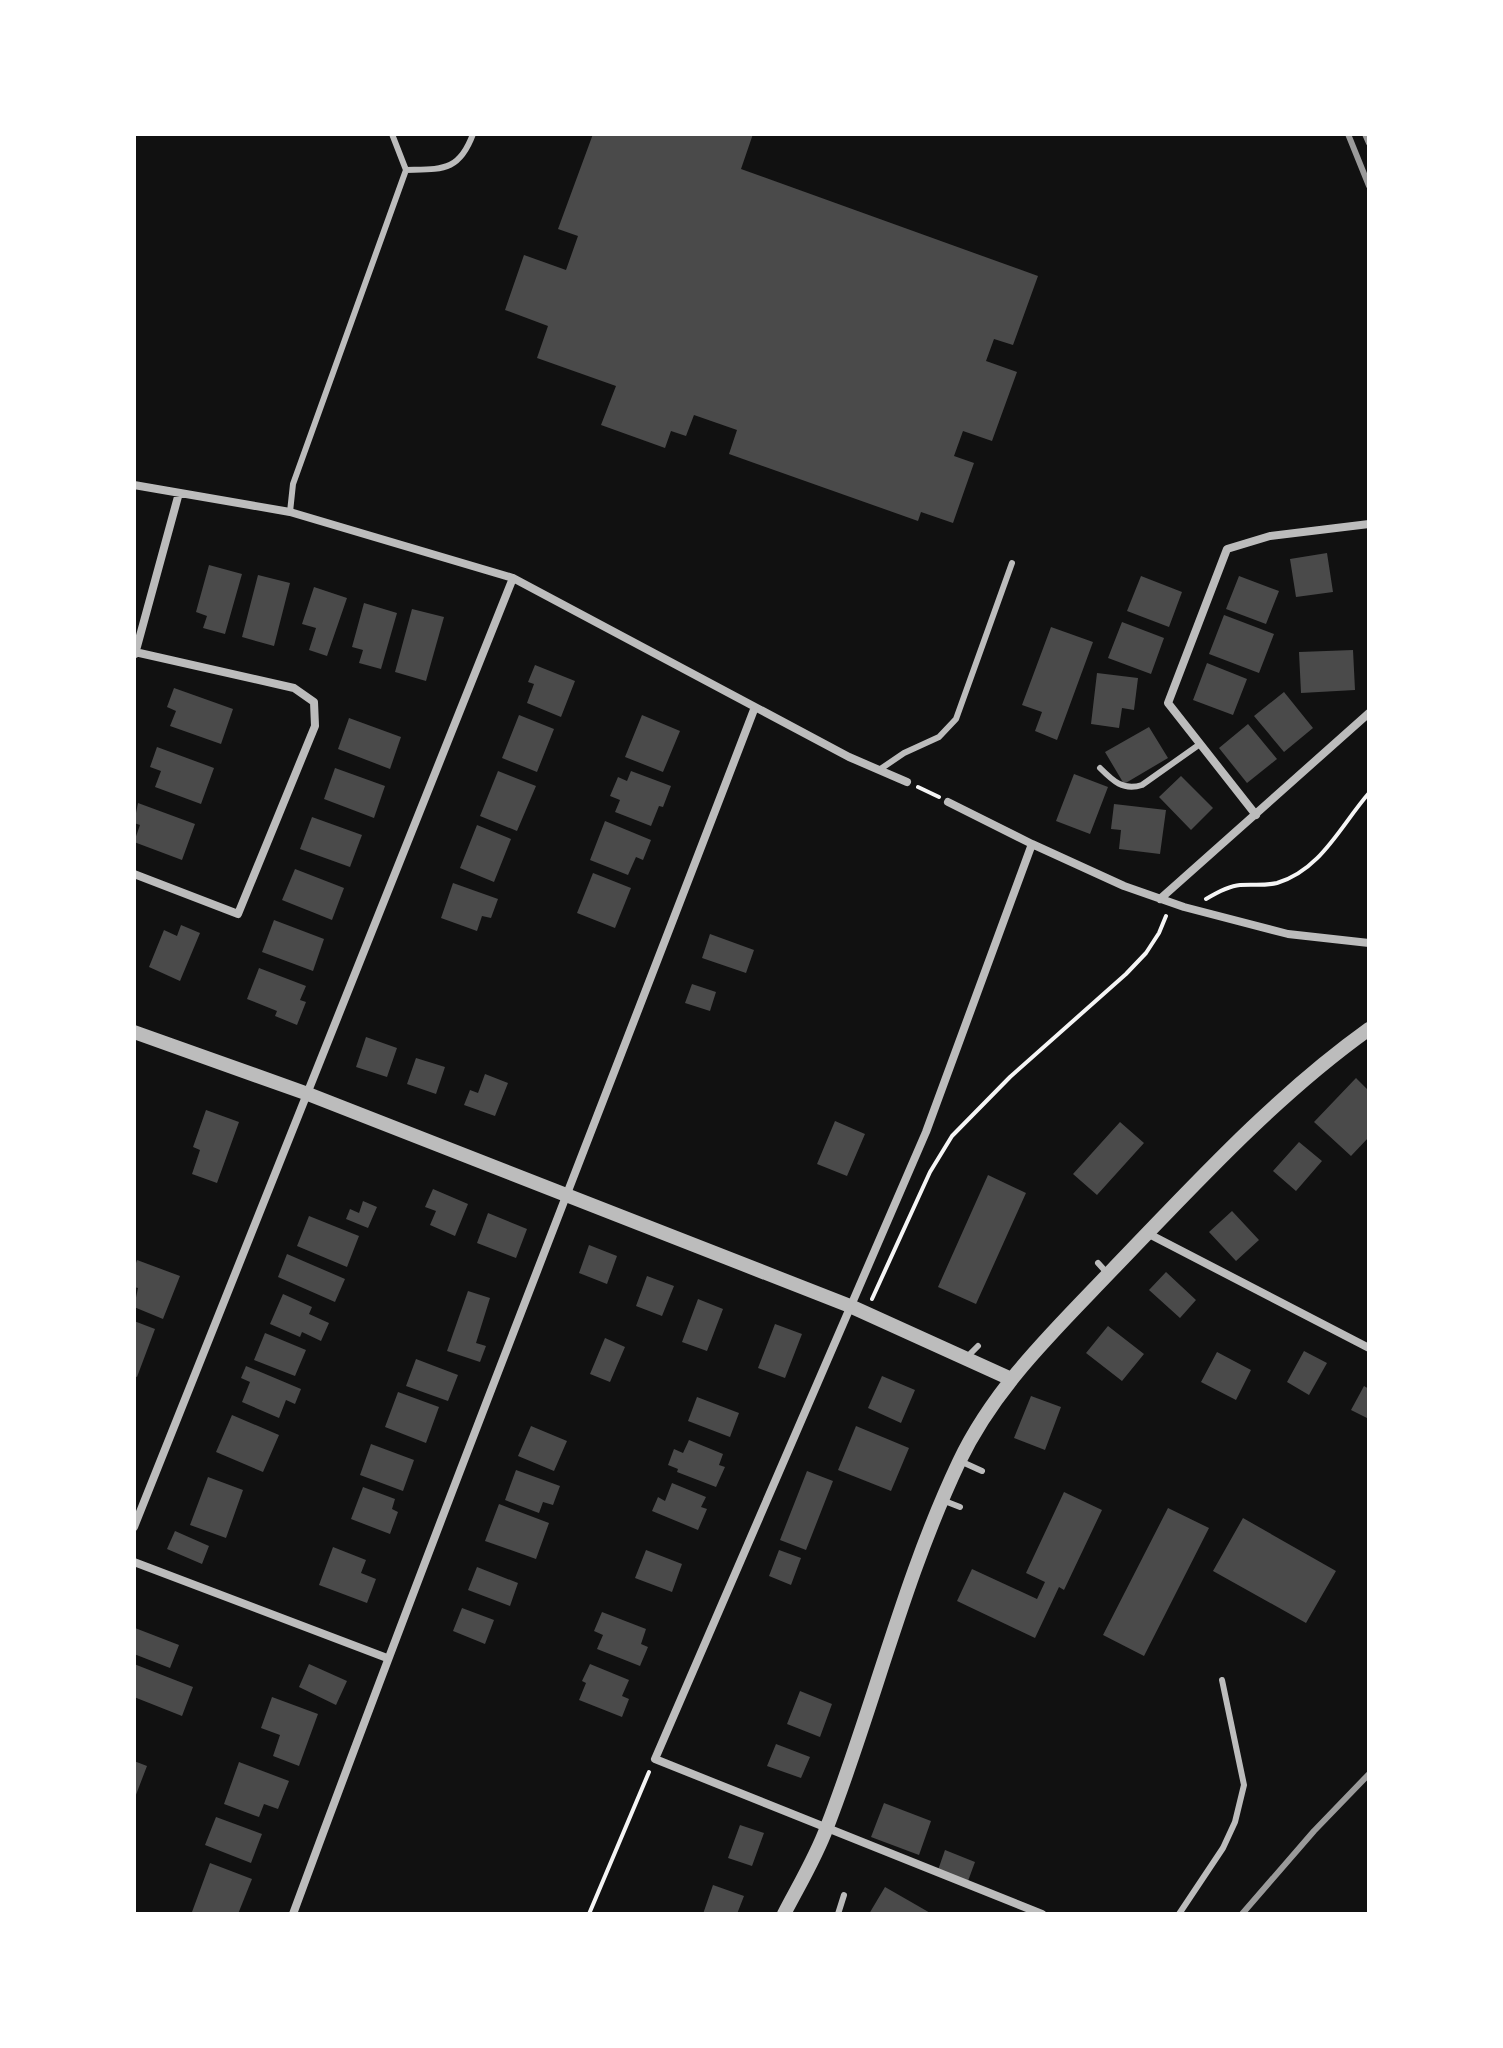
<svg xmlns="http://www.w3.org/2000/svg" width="1503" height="2048" font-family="Lora,serif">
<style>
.building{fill:#4a4a4a}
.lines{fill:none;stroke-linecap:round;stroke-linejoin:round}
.path{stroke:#f5f5f5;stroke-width:4}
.service{stroke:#bcbcbc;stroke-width:6}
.minor{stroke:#bcbcbc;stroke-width:8}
.tertiary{stroke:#bcbcbc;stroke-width:14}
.rail{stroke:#9a9a9a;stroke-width:6}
</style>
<rect width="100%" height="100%" fill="#111"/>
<path class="building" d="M593 134H753L741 169 1038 276 1013 345 994 339 986 361 1017 372 992 441 963 431 954 456 974 463 953 523 921 512 918 521 729 454 737 430 694 415 686 436 671 431 665 448 601 425 616 386 537 358 548 326 505 310 524 255 566 270 578 236 558 229Z
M1327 553 1333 592 1296 597 1290 559Z
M209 565 242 574 225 634 203 628 207 616 196 612Z
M258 575 290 583 274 646 242 637Z
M1141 576 1182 592 1169 627 1127 611Z
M1239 576 1279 591 1266 624 1226 609Z
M314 587 347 598 327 656 309 650 316 628 302 624Z
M364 603 397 613 381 669 359 663 363 650 352 647Z
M412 609 444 617 426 681 395 672Z
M1224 615 1274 634 1259 673 1209 654Z
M1122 622 1164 638 1151 674 1108 658Z
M1051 627 1093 642 1057 740 1035 731 1042 712 1022 705Z
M1353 650 1355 690 1301 693 1299 652Z
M1207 663 1247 679 1233 715 1193 700Z
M535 665 575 681 561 717 527 703 534 684 528 682Z
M1097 673 1138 678 1134 710 1122 708 1119 728 1091 724Z
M174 688 233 709 221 744 170 726 176 711 167 707Z
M1284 692 1313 728 1284 752 1254 716Z
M519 715 554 729 537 772 502 758Z
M642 715 680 731 663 772 625 757Z
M349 718 401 737 390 769 338 749Z
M1248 724 1277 759 1247 783 1219 748Z
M1149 727 1168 758 1124 784 1105 752Z
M157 747 214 768 201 804 155 787 161 771 150 767Z
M335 768 385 786 374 818 324 799Z
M498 771 536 786 517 831 480 816Z
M631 771 671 786 663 807 659 806 651 826 615 812 620 800 610 796 618 777 627 781Z
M1074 774 1108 787 1090 834 1056 821Z
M1181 776 1213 808 1191 830 1159 797Z
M138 803 195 824 182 860 134 842 140 825 134 823Z
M1114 804 1166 810 1160 854 1119 849 1121 830 1111 829Z
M312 817 362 835 350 867 300 849Z
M605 821 651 840 643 860 636 857 628 875 590 860Z
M477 825 511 839 494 882 460 868Z
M295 869 344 888 332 920 282 900Z
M593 873 631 888 615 928 577 913Z
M453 883 498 899 491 918 482 916 477 931 441 918Z
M274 920 324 939 313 971 262 952Z
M181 925 200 933 180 981 149 967 164 930 177 936Z
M710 934 754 950 746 973 702 958Z
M259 968 306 986 300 1000 306 1002 297 1025 275 1016 277 1011 247 999Z
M692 984 716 992 710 1011 685 1003Z
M366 1037 397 1048 387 1077 356 1067Z
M416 1058 445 1067 436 1094 407 1084Z
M485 1074 508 1083 495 1116 464 1105 470 1090 478 1093Z
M1356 1078 1369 1091V1137L1351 1156 1314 1122Z
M206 1110 239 1122 217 1183 192 1174 200 1150 193 1147Z
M835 1121 865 1134 847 1176 817 1164Z
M1120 1122 1144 1143 1097 1195 1073 1174Z
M1299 1142 1322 1161 1296 1191 1273 1171Z
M988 1175 1026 1193 976 1304 938 1287Z
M433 1189 468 1204 455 1236 430 1225 436 1211 425 1207Z
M363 1201 377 1207 368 1228 346 1219 350 1209 359 1213Z
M1232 1211 1259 1240 1236 1261 1209 1232Z
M488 1213 527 1229 516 1258 477 1243Z
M309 1216 359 1236 347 1267 297 1246Z
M589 1245 617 1256 607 1284 579 1273Z
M287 1254 345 1279 335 1302 278 1277Z
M137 1260 180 1276 163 1319 134 1307 138 1288 134 1287V1269Z
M1166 1272 1196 1300 1180 1318 1149 1290Z
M647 1276 674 1286 662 1316 636 1306Z
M468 1291 490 1298 476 1343 486 1346 480 1362 447 1351Z
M283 1294 312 1307 309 1314 329 1323 321 1341 302 1332 300 1337 270 1324Z
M698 1299 723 1309 707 1351 682 1342Z
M134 1321 155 1329 137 1377 134 1376Z
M775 1324 802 1334 785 1378 758 1368Z
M1108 1326 1144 1354 1122 1381 1086 1353Z
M265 1333 306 1350 295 1376 254 1360Z
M605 1338 625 1347 610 1382 590 1374Z
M1304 1351 1327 1363 1309 1395 1287 1382Z
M1217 1352 1251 1370 1236 1400 1201 1382Z
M416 1359 458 1375 448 1401 406 1386Z
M246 1366 301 1389 295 1404 286 1400 279 1418 242 1402 250 1382 241 1378Z
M882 1376 915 1390 901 1423 868 1408Z
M1364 1386 1369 1389V1419L1351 1410Z
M398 1392 439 1407 426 1443 385 1427Z
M1031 1396 1061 1407 1045 1450 1014 1438Z
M697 1397 739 1413 730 1437 688 1421Z
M232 1415 279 1435 263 1472 216 1452Z
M531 1426 567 1441 554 1471 518 1456Z
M856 1426 909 1448 891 1491 838 1470Z
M689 1440 723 1454 719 1465 725 1467 716 1487 677 1472 678 1469 668 1465 674 1449 683 1453Z
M371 1444 414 1460 403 1491 360 1475Z
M516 1470 560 1486 553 1505 543 1502 539 1513 505 1500Z
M807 1471 833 1481 806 1550 780 1540Z
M208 1477 243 1490 226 1538 190 1525Z
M672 1483 706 1497 701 1507 707 1509 698 1530 652 1511 658 1497 665 1501Z
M363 1487 395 1499 392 1509 398 1512 390 1534 351 1519Z
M1064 1492 1102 1510 1064 1590 1059 1587 1035 1638 957 1601 972 1569 1037 1599 1045 1582 1026 1573Z
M499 1504 549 1523 536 1559 485 1541Z
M1168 1508 1209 1528 1144 1656 1103 1635Z
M1243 1518 1336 1571 1306 1623 1213 1571Z
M175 1531 209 1546 202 1564 167 1549Z
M333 1547 366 1560 361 1573 376 1579 367 1603 319 1585Z
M646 1550 682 1564 672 1592 635 1578Z
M779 1550 801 1558 791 1585 769 1576Z
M477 1567 518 1583 510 1606 468 1590Z
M462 1608 494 1620 485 1644 453 1631Z
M602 1612 646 1629 641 1644 648 1647 640 1666 597 1649 603 1635 594 1631Z
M135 1628 179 1645 170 1668 134 1654Z
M134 1664 193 1687 182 1716 134 1697Z
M309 1664 347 1681 336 1705 299 1687Z
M590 1664 629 1680 622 1696 629 1699 622 1717 579 1700 586 1683 582 1681Z
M800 1691 832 1704 820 1737 787 1724Z
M272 1697 318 1714 299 1766 273 1756 280 1735 261 1728Z
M776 1744 810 1757 801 1778 767 1766Z
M134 1761 147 1766 134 1800Z
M239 1762 289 1781 278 1809 264 1804 259 1817 224 1804Z
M884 1803 931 1821 919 1855 871 1837Z
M216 1817 262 1834 251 1863 205 1845Z
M740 1825 764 1833 752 1866 728 1858Z
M945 1850 975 1862 968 1881 938 1870Z
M210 1863 252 1879 238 1914 192 1912Z
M713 1885 744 1896 737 1914H703Z
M885 1887 932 1914H869Z"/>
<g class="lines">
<path class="path" d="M918 787 939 797
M1206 899C1216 893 1228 886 1240 885 1253 884 1264 886 1277 883 1321 870 1341 825 1369 793
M872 1299 930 1172 952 1136 1010 1077 1126 974 1146 953 1159 933 1166 916
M589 1914 649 1772"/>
<path class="service" d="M406 170C442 169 459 172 473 134
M290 512 293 484 406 170 392 134
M1100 768C1113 781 1123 791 1142 785L1200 744
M879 770 904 753 939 737 956 719 1012 563
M1098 1263 1108 1274
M966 1358 978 1346
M960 1461 982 1471
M942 1500 960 1507
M838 1914 844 1895
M1179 1914 1223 1848 1235 1822 1244 1785 1222 1680"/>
<path class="minor" d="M134 485 290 512 513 578 849 757 907 782
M135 654 179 493
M948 802 1032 844 1124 886 1184 907 1288 934 1369 943
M1256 815 1168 703 1227 549 1270 536 1369 524
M1032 844 926 1132 655 1759 1042 1914
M134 874 238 914 315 726 314 702 294 688 135 652
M1160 899 1369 713
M1147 1233 1369 1348
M134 1527 513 578
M134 1562 387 1658
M293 1914C442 1510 601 1109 755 707"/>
<path class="tertiary" d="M134 1032 308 1094 850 1306 1011 1379
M784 1914C799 1885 816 1857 827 1827 874 1706 903 1580 959 1462 995 1386 1056 1329 1113 1269 1195 1184 1274 1097 1369 1029"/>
<path class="rail" d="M1348 134 1369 186
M1365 134 1369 143
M1242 1914 1314 1831 1369 1774"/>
</g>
<rect width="1503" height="2048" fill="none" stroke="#ffffff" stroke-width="272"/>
</svg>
